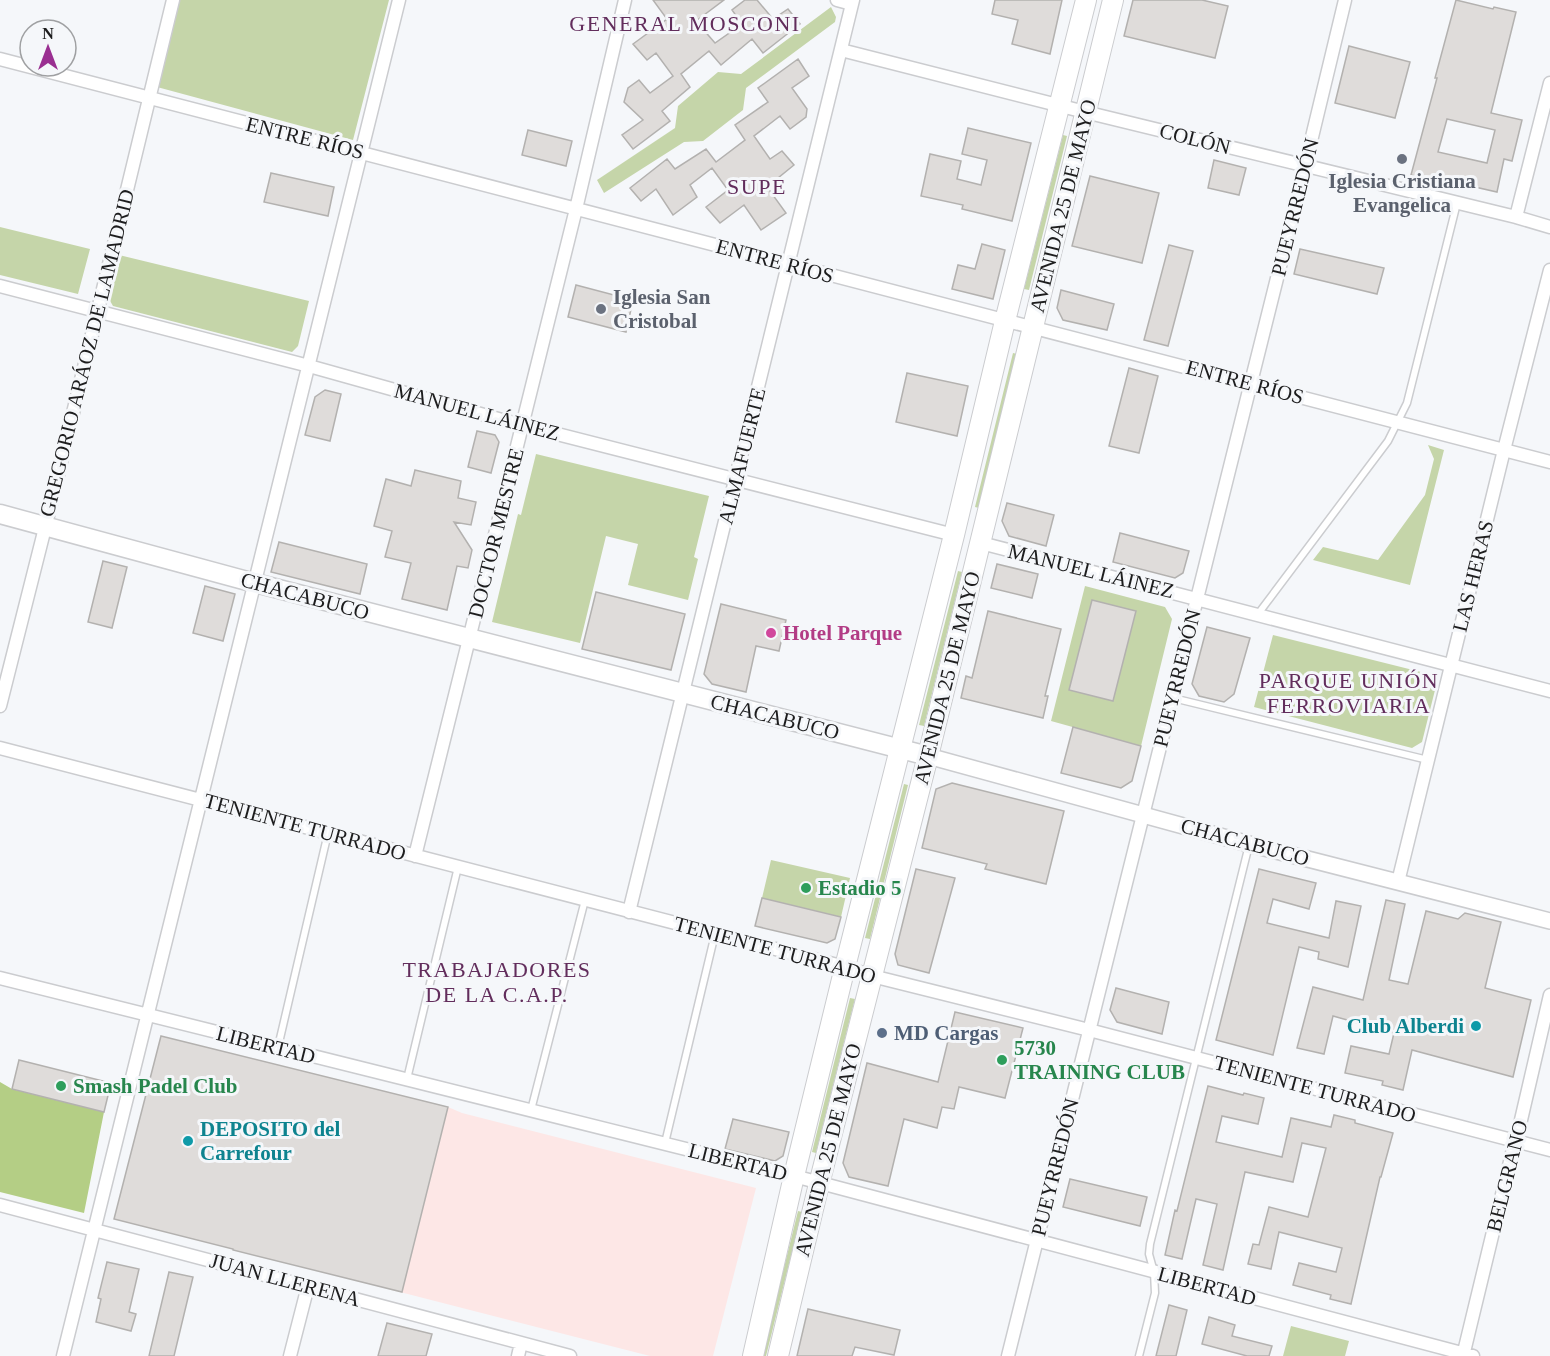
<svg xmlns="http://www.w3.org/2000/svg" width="1550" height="1356" font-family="'Times New Roman',serif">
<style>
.commercial{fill:#fde7e6}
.green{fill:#c5d5a9}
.forest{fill:#b4ce85}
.building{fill:#dfdcda;stroke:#b3b1af;stroke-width:1.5;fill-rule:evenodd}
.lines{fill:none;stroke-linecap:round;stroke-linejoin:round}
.service-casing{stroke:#cbcccf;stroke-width:9}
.minor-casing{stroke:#cbcccf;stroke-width:15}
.tertiary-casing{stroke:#cbcccf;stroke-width:18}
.secondary-casing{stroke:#cbcccf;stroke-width:21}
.primary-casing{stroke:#cbcccf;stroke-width:22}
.service{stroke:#fff;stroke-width:6}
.minor{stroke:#fff;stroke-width:12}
.tertiary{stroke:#fff;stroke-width:15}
.secondary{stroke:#fff;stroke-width:18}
.primary{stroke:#fff;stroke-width:20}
.worship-dot{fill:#6b7280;stroke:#f5f7fa;stroke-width:2}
.hotel-dot{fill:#d1479c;stroke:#f5f7fa;stroke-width:2}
.leisure-dot{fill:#2e9e5b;stroke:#f5f7fa;stroke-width:2}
.culture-dot{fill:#0f9aa8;stroke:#f5f7fa;stroke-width:2}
.service-dot{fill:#5c6f8a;stroke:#f5f7fa;stroke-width:2}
.labels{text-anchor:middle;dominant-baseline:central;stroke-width:6;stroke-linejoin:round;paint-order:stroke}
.street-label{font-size:21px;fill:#1d1d1e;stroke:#f5f7fa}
.worship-label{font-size:21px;font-weight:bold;fill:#5b616d;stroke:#f5f7fa}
.hotel-label{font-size:21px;font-weight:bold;fill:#b23c85;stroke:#f5f7fa;text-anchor:start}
.leisure-label{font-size:21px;font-weight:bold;fill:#27864d;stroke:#f5f7fa;text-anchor:start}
.culture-label{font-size:21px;font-weight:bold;fill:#0d838f;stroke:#f5f7fa;text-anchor:end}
.service-label{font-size:21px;font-weight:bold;fill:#4e5e75;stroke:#f5f7fa;text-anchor:start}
.neighbourhood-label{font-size:22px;letter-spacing:1.5px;fill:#622d5c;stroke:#f5f7fa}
</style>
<rect width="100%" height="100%" fill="#f5f7fa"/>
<path class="commercial" d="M262 1062 279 1065 448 1107 462 1113 756 1188 713 1356H650L115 1219Z"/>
<path class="green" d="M179 0H389L353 140 157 87Z
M831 7 836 17 835 22 746 88 743 110 703 141 684 142 604 193 597 180 675 128 678 106 718 72 741 74Z
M1063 135 1067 136 1029 290 1024 289Z
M0 227 90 249 78 294 0 275Z
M119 255 309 301 298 346 292 352 113 306 109 299Z
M1013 353 1017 354 979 508 975 507Z
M1428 445 1444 450 1410 585 1313 560 1323 547 1378 560 1425 495 1434 459Z
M536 454 709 496 694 557 698 559 688 600 628 585 638 544 606 536 580 643 492 622 518 514 521 515Z
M958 571 962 572 924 726 919 725Z
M1085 586 1165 607 1172 619 1141 746 1051 721Z
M1273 635 1433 675 1437 682 1422 742 1412 748 1254 707Z
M904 784 908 785 870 939 865 938Z
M771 860 850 878 841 917 762 898Z
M850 998 855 999 816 1153 812 1152Z
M798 1211 802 1212 766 1356H762Z
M1291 1326 1349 1341 1345 1356H1283Z"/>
<path class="forest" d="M0 1082 12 1089 104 1112 84 1213 0 1192Z"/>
<path class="building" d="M653 0H724L696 21 715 43 742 24 732 10 745 0H757L773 19 788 9 800 24 763 53 752 39 721 65 709 51 681 74 690 87 662 111 670 121 633 149 622 135 643 120 624 102 628 88 639 80 650 93 673 76 656 53 647 60 633 44 667 19Z
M995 0H1062L1050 54 1012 44 1018 20 992 14Z
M1133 0H1202L1228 6 1215 58 1124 36Z
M1456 0 1493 9 1494 7 1516 12 1491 113 1522 120 1512 161 1504 159 1497 192 1431 177 1430 180 1411 175 1437 78H1435ZM1447 119 1495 130 1487 163 1438 152Z
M1349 46 1410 62 1395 118 1335 103Z
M798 59 809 76 792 88 807 109 806 117 790 129 780 116 754 136 770 159 782 151 794 165 767 187 786 213 761 230 744 205 720 223 706 207 728 190 712 168 690 185 697 197 673 215 656 189 641 201 630 188 667 159 675 169 706 149 716 162 745 140 735 125 768 102 758 88Z
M968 128 1031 143 1012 221 962 209 963 205 921 196 930 154 961 161 957 179 981 185 987 160 962 154Z
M528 130 572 141 566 166 522 155Z
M1214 160 1246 168 1239 195 1208 188Z
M271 173 334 187 328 216 264 202Z
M1090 176 1159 193 1142 263 1072 246Z
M982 244 1005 250 993 299 952 289 958 265 975 269Z
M1169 245 1193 251 1168 346 1144 340Z
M1300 249 1384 268 1377 294 1294 274Z
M576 285 633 300 626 332 568 317Z
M1061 290 1114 304 1107 330 1063 320 1057 308Z
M1129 368 1158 376 1139 453 1109 446Z
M907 373 968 386 957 436 896 422Z
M325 390 341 394 330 441 305 435 315 397Z
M477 431 495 435 499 442 491 473 468 467Z
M415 470 461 481 458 498 476 502 471 525 454 522 472 550 468 568 457 566 447 610 402 599 411 563 385 557 392 531 374 526 386 479 411 486Z
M1007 503 1054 515 1046 546 1009 536 1002 521Z
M1120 533 1189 551 1183 573 1175 578 1113 562Z
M279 542 367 564 360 594 271 572Z
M103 561 127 567 112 628 88 622Z
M997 564 1038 574 1032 598 991 588Z
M205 586 235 594 223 641 193 633Z
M596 592 685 614 671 670 582 649Z
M1092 600 1136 611 1113 701 1069 690Z
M721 604 786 620 779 651 756 646 746 692 712 684 704 674Z
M988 611 1061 629 1045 696H1048L1043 718 961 698 966 676 972 678Z
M1207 627 1250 638 1234 694 1224 702 1199 696 1192 684Z
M1073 727 1141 746 1132 781 1121 788 1061 773Z
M952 783 1064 811 1046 884 985 869 987 864 922 848 936 789Z
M916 869 955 878 929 973 898 965 895 954Z
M1259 869 1316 883 1309 909 1273 899 1267 923 1329 938 1336 901 1361 906 1348 967 1318 959 1319 952 1299 947 1273 1055 1216 1040Z
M762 898 841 917 835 939 827 943 755 926Z
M1386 900 1405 904 1389 980 1408 984 1426 911 1458 919 1465 913 1501 922 1485 988 1531 1000 1513 1077 1412 1050 1403 1090 1382 1085 1383 1081 1345 1073 1351 1046 1389 1054 1394 1033 1333 1016 1324 1054 1297 1048 1313 987 1363 1000Z
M1116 988 1169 1002 1162 1034 1117 1022 1110 1010Z
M955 1012 1023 1028 1005 1098 959 1087 954 1109 942 1107 937 1128 904 1119 888 1186 849 1177 843 1163 867 1063 938 1082Z
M161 1036 448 1107 402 1292 233 1250V1249L114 1219Z
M19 1060 111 1083 104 1112 12 1089Z
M1208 1086 1243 1095 1244 1093 1264 1098 1258 1124 1222 1116 1216 1142 1282 1157 1291 1118 1331 1127 1334 1115 1355 1120V1123L1393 1133 1381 1177H1380L1351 1304 1330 1299 1331 1295 1293 1285 1299 1263 1336 1272 1342 1248 1279 1232 1271 1269 1248 1264 1253 1244 1259 1245 1269 1207 1308 1217 1326 1148 1302 1143 1293 1182 1245 1172 1223 1270 1203 1265 1217 1204 1196 1199 1182 1259 1165 1255 1175 1210 1177 1211Z
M733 1119 789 1132 783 1156 775 1161 725 1149Z
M1070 1179 1147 1197 1140 1226 1063 1207Z
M107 1262 139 1269 129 1312 136 1314 131 1331 96 1322 101 1299 98 1298Z
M169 1272 193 1277 174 1356H149Z
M1169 1305 1187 1310 1176 1356H1156Z
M808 1309 900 1330 894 1355 855 1347 852 1356H797Z
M1209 1317 1235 1325 1232 1336 1272 1346 1269 1356H1247L1202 1344Z
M387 1323 432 1334 426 1356H378Z"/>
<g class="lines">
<g class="service-casing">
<path id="service" d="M1258 614 1388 441 1407 403 1457 203
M1173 698 1428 760
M278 1047 328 833
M407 1079 458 867
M531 1110 585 900
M665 1143 715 934
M1139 1356 1155 1293 1154 1272 1149 1254 1150 1244 1249 845"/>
</g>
<g class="minor-casing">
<path id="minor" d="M837 0 852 4
M841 50 1085 112 1516 217 1550 227
M0 59 1550 462
M1516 217 1550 83
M0 286 309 366 502 420 954 535
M981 543 1550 691
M0 706 49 512 173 0
M0 748 845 967 872 976 1089 1030 1550 1150
M415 856 576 209 625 0
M1398 882 1504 450 1550 270
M629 912 853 0
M0 978 794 1176 1473 1356
M0 1205 570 1356
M63 1356 399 0
M290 1356 308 1286
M518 1356 521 1343
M1008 1356 1305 166 1345 0
M1463 1356 1515 1141 1521 1120 1550 995"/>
</g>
<g class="tertiary-casing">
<path id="tertiary" d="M928 756 1249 844 1550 921"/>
</g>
<g class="secondary-casing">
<path id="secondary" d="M0 514 255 583 928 756"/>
</g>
<g class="primary-casing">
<path id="primary" d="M753 1356 794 1176 845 967 954 535 1005 321 1086 0
M778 1356 819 1184 928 756 1113 0"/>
</g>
<use href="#service" class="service"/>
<use href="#minor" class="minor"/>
<use href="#tertiary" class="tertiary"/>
<use href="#secondary" class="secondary"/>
<use href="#primary" class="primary"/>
</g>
<g class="worship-dot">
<circle cx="1402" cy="159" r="6"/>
<circle cx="601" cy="309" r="6"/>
</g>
<circle class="hotel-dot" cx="771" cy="633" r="6"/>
<g class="leisure-dot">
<circle cx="806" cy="888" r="6"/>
<circle cx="1002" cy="1060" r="6"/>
<circle cx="61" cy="1086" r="6"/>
</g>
<g class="culture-dot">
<circle cx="1476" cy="1026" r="6"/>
<circle cx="188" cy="1141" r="6"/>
</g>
<circle class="service-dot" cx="882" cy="1033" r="6"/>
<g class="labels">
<g class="street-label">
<text transform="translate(305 138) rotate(14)">ENTRE RÍOS</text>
<text transform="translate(1195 139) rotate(14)">COLÓN</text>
<text transform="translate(1063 206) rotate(-76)">AVENIDA 25 DE MAYO</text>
<text transform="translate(1295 207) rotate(-76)">PUEYRREDÓN</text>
<text transform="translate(775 261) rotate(15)">ENTRE RÍOS</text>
<text transform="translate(87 353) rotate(-76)">GREGORIO ARÁOZ DE LAMADRID</text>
<text transform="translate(1245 382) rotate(15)">ENTRE RÍOS</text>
<text transform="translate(477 412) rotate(15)">MANUEL LÁINEZ</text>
<text transform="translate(742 456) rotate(-76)">ALMAFUERTE</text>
<text transform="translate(496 533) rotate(-76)">DOCTOR MESTRE</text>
<text transform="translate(1091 571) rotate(14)">MANUEL LÁINEZ</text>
<text transform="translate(1473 576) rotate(-76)">LAS HERAS</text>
<text transform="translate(305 596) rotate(15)">CHACABUCO</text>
<text transform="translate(947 678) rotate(-76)">AVENIDA 25 DE MAYO</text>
<text transform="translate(1177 678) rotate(-76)">PUEYRREDÓN</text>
<text transform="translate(775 717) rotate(14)">CHACABUCO</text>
<text transform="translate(305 827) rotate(15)">TENIENTE TURRADO</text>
<text transform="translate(1245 842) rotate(15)">CHACABUCO</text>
<text transform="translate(775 950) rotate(15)">TENIENTE TURRADO</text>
<text transform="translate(266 1045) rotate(14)">LIBERTAD</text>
<text transform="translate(1315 1089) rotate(15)">TENIENTE TURRADO</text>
<text transform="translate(828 1150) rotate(-76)">AVENIDA 25 DE MAYO</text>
<text transform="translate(738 1162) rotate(14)">LIBERTAD</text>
<text transform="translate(1055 1167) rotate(-76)">PUEYRREDÓN</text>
<text transform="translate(1507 1176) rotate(-76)">BELGRANO</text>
<text transform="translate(285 1280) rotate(15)">JUAN LLERENA</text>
<text transform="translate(1207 1286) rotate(15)">LIBERTAD</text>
</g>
<g class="worship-label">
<text x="1402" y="181">Iglesia Cristiana<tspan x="1402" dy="24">Evangelica</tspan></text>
<text x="613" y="297" text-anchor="start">Iglesia San<tspan x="613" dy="24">Cristobal</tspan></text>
</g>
<g class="hotel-label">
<text x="783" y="633">Hotel Parque</text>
</g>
<g class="leisure-label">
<text x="818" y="888">Estadio 5</text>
<text x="1014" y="1048">5730<tspan x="1014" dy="24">TRAINING CLUB</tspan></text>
<text x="73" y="1086">Smash Padel Club</text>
</g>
<g class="culture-label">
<text x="1464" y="1026">Club Alberdi</text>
<text x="200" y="1129" text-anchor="start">DEPOSITO del<tspan x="200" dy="24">Carrefour</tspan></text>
</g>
<g class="service-label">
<text x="894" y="1033">MD Cargas</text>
</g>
<g class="neighbourhood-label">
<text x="685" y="23">GENERAL MOSCONI</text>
<text x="757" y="186">SUPE</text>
<text x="1349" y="680">PARQUE UNIÓN<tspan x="1349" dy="25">FERROVIARIA</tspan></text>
<text x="497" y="969">TRABAJADORES<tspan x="497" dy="25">DE LA C.A.P.</tspan></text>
</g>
</g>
<g transform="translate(48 48)"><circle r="28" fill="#f5f7fa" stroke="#9fa0a2" stroke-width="1.5"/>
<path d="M0-4.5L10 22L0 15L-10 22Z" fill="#9a2f91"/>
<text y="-9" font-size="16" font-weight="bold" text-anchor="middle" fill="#1d1d1e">N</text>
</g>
</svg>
